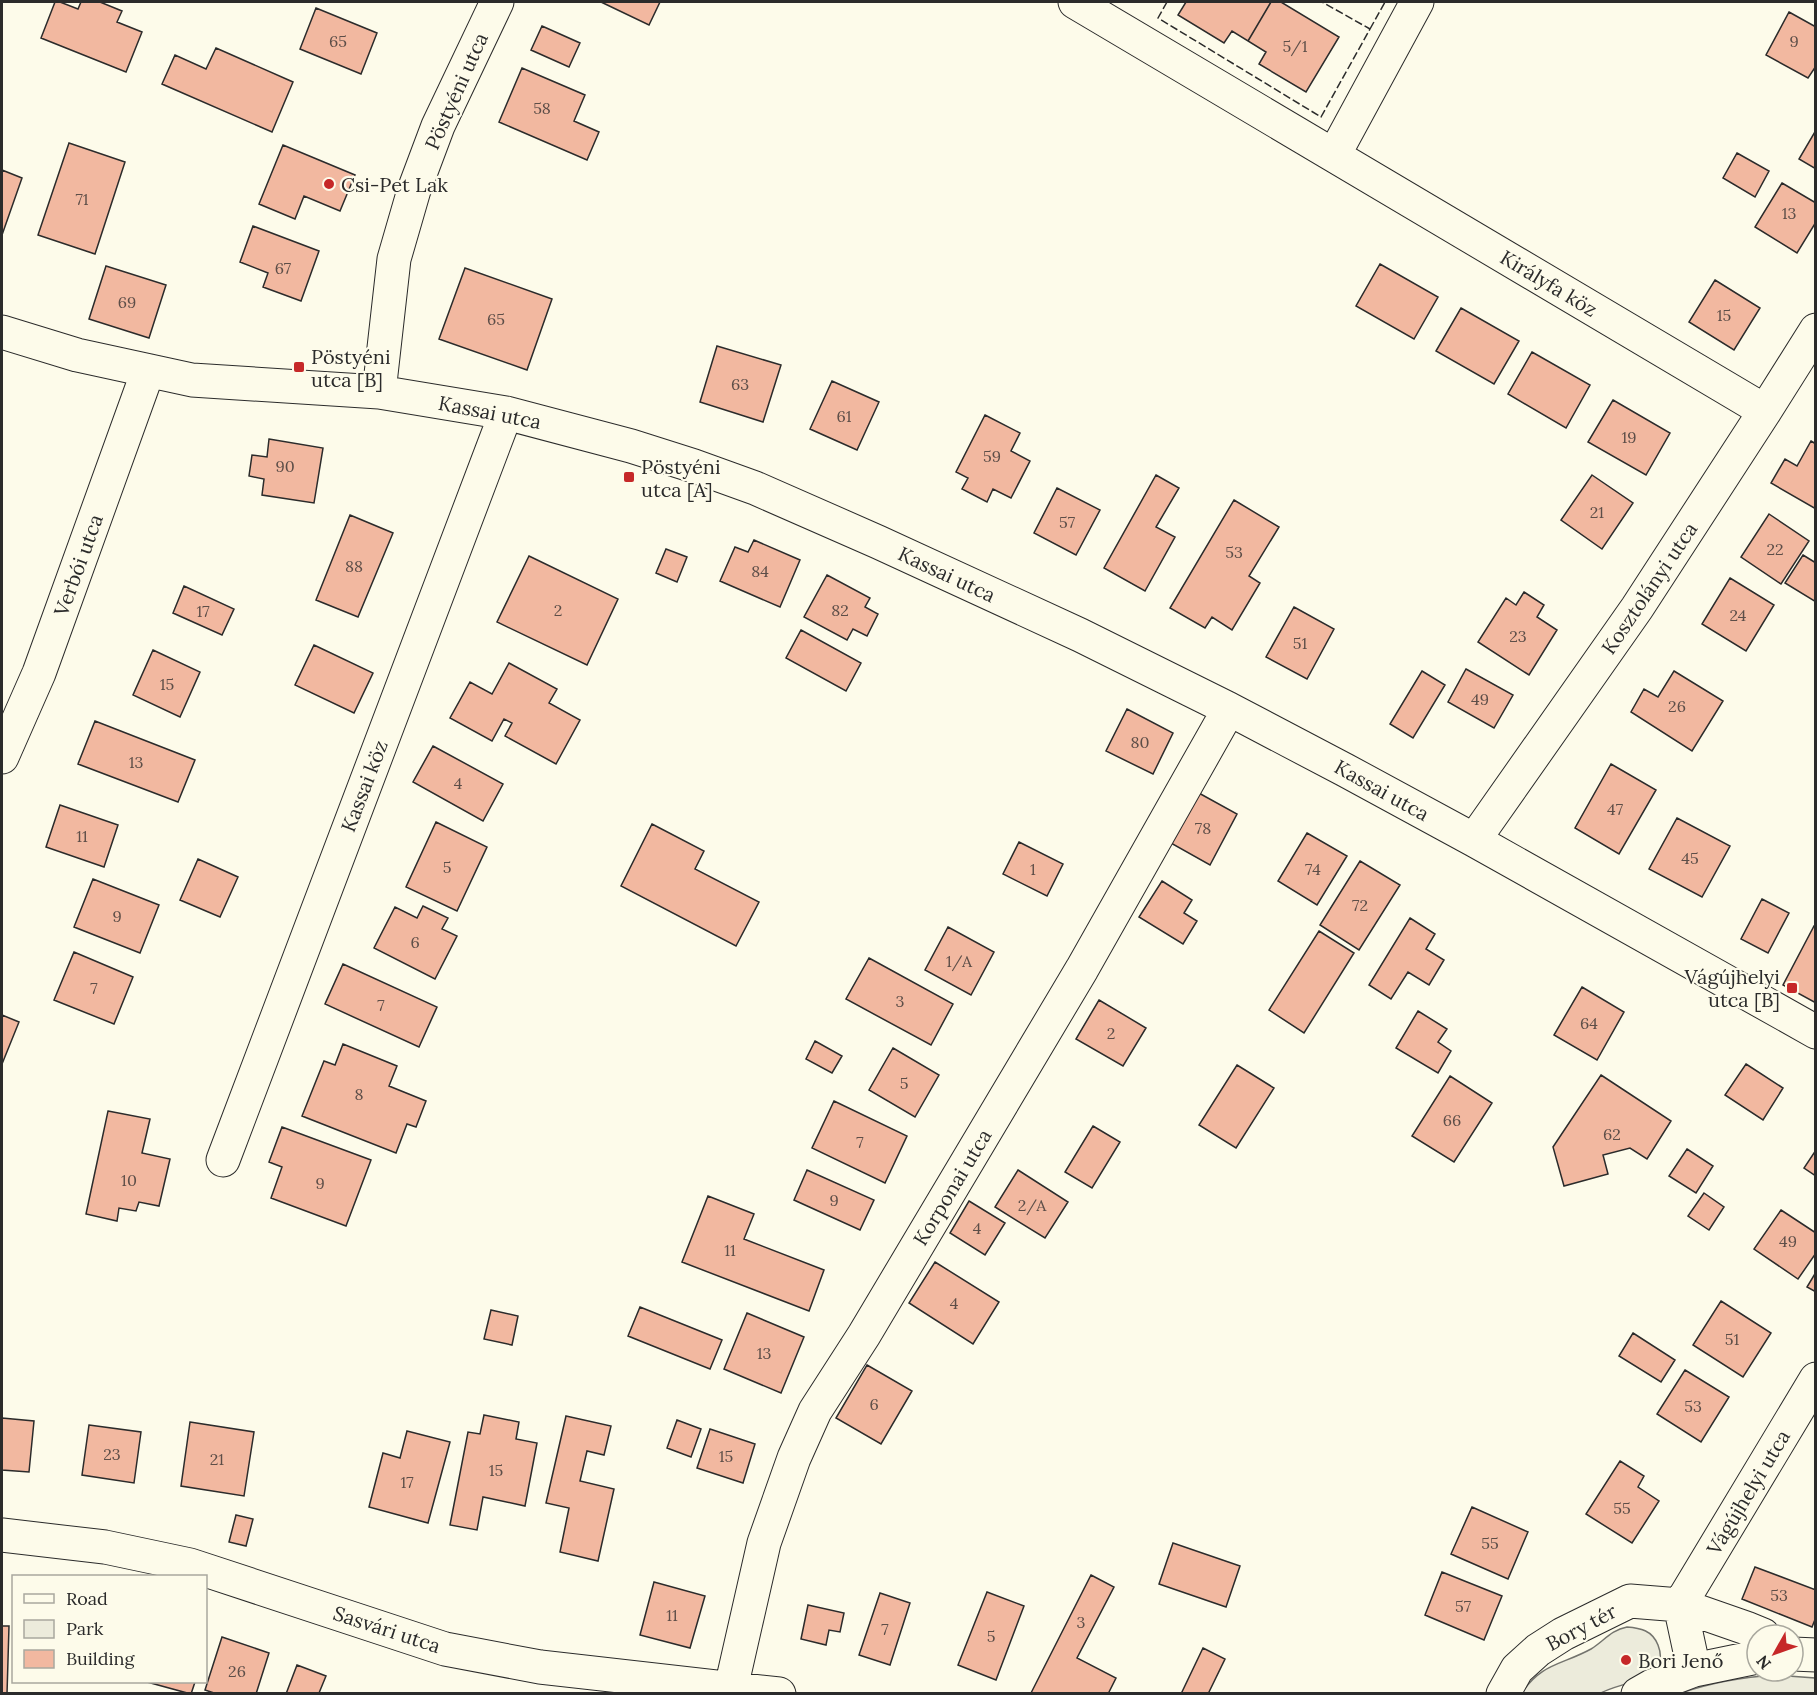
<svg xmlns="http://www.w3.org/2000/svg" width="1817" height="1695" font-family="Lora,serif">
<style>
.green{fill:#ecebdb;stroke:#74746e;stroke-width:1.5}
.building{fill:#f2b8a0;stroke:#2b2b2b;stroke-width:1.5}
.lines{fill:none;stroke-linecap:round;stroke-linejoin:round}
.minor-casing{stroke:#2b2b2b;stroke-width:35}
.minor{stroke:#fdfbea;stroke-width:33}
.fence{stroke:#2b2b2b;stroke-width:1.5;stroke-dasharray:8 3;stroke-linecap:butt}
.poi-dot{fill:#c62828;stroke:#fdfbea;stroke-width:2}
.labels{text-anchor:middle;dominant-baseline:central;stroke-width:4.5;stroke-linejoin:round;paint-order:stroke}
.number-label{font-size:16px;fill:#5d4e48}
.street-label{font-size:20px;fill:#2b2b2b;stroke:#fdfbea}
.poi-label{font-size:20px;fill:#2b2b2b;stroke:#fdfbea;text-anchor:start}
</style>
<rect width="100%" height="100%" fill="#fdfbea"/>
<path class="green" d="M1627 1627C1640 1628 1652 1630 1658 1645 1672 1681 1622 1681 1601 1693L1521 1694C1541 1663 1562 1665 1591 1649 1604 1641 1611 1630 1627 1627Z
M1776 1675 1815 1678V1693H1681C1713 1682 1743 1677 1776 1675Z"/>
<path class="building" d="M55 2H60L78 9 81 2H100L122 11 117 22 142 32 126 72 41 38Z
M601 2H660L649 25Z
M1186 2H1271L1248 41 1232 31 1224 43 1178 15Z
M1271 2H1281L1339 37 1306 92 1259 64 1266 52 1248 41Z
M316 8 377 33 361 74 300 49Z
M1789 12 1816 27V66L1808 78 1766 55Z
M542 26 580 43 569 67 531 50Z
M216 48 293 82 272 132 162 84 175 55 206 69Z
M522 68 585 95 574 121 599 132 587 160 499 122Z
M1816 130V169L1799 159Z
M69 143 125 162 95 254 38 235Z
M283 145 355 175 340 211 304 196 295 219 259 204Z
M1737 153 1769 171 1755 197 1723 178Z
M2 170 22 178 2 235Z
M1782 183 1816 203V222L1797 253 1755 227Z
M253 226 319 251 301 301 263 287 268 273 240 262Z
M1380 264 1438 297 1414 339 1356 306Z
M106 266 166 285 149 338 89 319Z
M465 268 552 299 527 370 439 339Z
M1715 280 1760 308 1734 350 1689 322Z
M1461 308 1519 341 1494 384 1436 351Z
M717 346 781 365 763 422 700 402Z
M1532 352 1590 385 1566 428 1508 394Z
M832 381 879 402 857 450 810 429Z
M1613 400 1670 433 1646 475 1588 442Z
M985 415 1020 433 1011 451 1030 461 1011 498 993 489 987 502 962 489 968 478 956 472Z
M269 439 323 448 314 503 262 495 264 479 249 476 252 455 267 457Z
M1811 441 1816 444V509L1771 483 1785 459 1797 466Z
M1156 475 1179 488 1156 527 1175 537 1145 591 1104 568Z
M1592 475 1633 503 1602 549 1561 520Z
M1057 488 1100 510 1076 555 1034 533Z
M1234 500 1279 527 1249 576 1260 583 1232 630 1212 617 1205 628 1170 608Z
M1769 514 1809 541 1781 584 1741 557Z
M350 515 393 533 358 617 316 600Z
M754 540 800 560 780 607 720 581 735 547 748 552Z
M666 549 687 557 677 582 656 573Z
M1803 555 1816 563V602L1785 583Z
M529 556 618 599 587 665 497 622Z
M827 575 870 598 865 607 878 614 867 636 853 629 847 640 804 617Z
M1730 578 1774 605 1746 651 1702 624Z
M184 586 234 609 222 635 173 613Z
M1524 592 1544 605 1537 617 1557 630 1529 675 1478 642 1506 598 1516 605Z
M1294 607 1334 629 1307 679 1266 657Z
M801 630 861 663 846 691 786 658Z
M314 645 373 673 354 713 295 685Z
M153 650 200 672 180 717 133 695Z
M509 663 557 689 549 703 580 720 556 764 505 736 512 723 504 719 492 741 450 718 470 682 492 694Z
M1466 669 1513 695 1494 728 1448 702Z
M1422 671 1445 685 1413 738 1390 724Z
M1674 671 1723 701 1692 751 1631 712 1644 689 1658 697Z
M1127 709 1173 733 1153 774 1106 751Z
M95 721 195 760 178 802 78 764Z
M433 746 503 784 483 821 413 782Z
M1611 764 1656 790 1619 854 1575 828Z
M1197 792 1237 814 1210 865 1169 842Z
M60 805 118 825 104 867 46 847Z
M1677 818 1730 846 1702 897 1649 869Z
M436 822 487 847 457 911 406 887Z
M652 824 704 851 695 869 759 902 736 946 621 886Z
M1307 833 1347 856 1317 905 1278 881Z
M1019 842 1063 864 1047 896 1003 874Z
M198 859 238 877 220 917 180 900Z
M1360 861 1400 885 1359 950 1320 925Z
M93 879 159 905 140 953 74 927Z
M1162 881 1192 900 1184 913 1197 921 1183 944 1139 917Z
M1762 899 1789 913 1768 953 1741 939Z
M423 906 448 918 442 929 457 936 435 979 374 948 395 907 417 918Z
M1410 918 1435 934 1426 949 1444 960 1429 985 1408 972 1391 999 1369 985Z
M1814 926 1816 927V1003L1783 985Z
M948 927 994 952 971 995 925 970Z
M1319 931 1354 953 1304 1033 1269 1010Z
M74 952 133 977 114 1024 54 1000Z
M869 958 953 1004 931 1045 846 999Z
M343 964 437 1007 419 1047 325 1004Z
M1582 987 1624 1012 1597 1060 1554 1035Z
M1099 1000 1146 1028 1123 1066 1076 1039Z
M1418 1011 1447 1029 1438 1042 1451 1051 1438 1073 1396 1048Z
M2 1015 19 1022 2 1064Z
M815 1041 842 1056 832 1073 806 1059Z
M343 1044 397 1066 389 1086 426 1101 416 1127 407 1124 396 1153 302 1116 324 1061 335 1065Z
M893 1048 939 1075 915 1117 869 1090Z
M1746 1064 1783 1088 1763 1120 1725 1095Z
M1237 1065 1274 1088 1236 1148 1199 1125Z
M1601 1075 1671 1121 1647 1159 1630 1148 1603 1155 1608 1174 1564 1186 1553 1147Z
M1450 1076 1492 1103 1454 1162 1412 1136Z
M834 1101 907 1136 885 1183 812 1148Z
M108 1111 150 1119 142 1153 170 1159 159 1206 139 1202 136 1211 119 1208 117 1221 86 1214Z
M1093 1126 1120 1142 1092 1188 1065 1172Z
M282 1127 371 1160 346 1226 271 1198 282 1167 269 1162Z
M1687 1149 1713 1166 1696 1193 1669 1176Z
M1816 1150V1176L1804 1168Z
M807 1170 874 1200 860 1230 794 1200Z
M1018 1170 1068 1202 1045 1238 995 1207Z
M1704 1193 1724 1207 1709 1230 1688 1216Z
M708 1196 754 1214 744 1239 824 1270 809 1311 682 1262Z
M969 1201 1005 1223 985 1255 950 1233Z
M1781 1210 1816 1233V1253L1798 1279 1754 1249Z
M935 1262 999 1302 973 1344 909 1303Z
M1816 1272V1292L1807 1287Z
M1721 1301 1771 1333 1743 1377 1693 1345Z
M640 1307 722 1340 710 1369 628 1336Z
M491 1310 518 1316 512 1345 484 1339Z
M747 1313 804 1337 781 1393 724 1369Z
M1633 1333 1675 1360 1661 1382 1619 1356Z
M867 1365 912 1391 881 1444 836 1418Z
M1685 1370 1729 1397 1701 1442 1657 1414Z
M484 1415 519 1422 516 1439 537 1443 525 1506 483 1497 477 1530 450 1525 468 1432 480 1434Z
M566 1416 611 1426 604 1455 587 1451 580 1481 614 1489 598 1561 560 1552 569 1508 546 1503Z
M2 1418 34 1421 29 1472 2 1470Z
M677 1420 701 1429 691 1457 667 1448Z
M190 1422 254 1432 244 1496 181 1486Z
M89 1425 141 1432 134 1483 82 1475Z
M710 1429 755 1444 743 1483 697 1468Z
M407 1431 450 1442 428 1523 369 1507 383 1453 400 1458Z
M1620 1461 1644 1476 1638 1487 1659 1501 1632 1543 1586 1514Z
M1472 1507 1528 1532 1508 1579 1451 1554Z
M236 1515 253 1519 246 1546 229 1542Z
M1173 1543 1240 1566 1226 1607 1159 1584Z
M1755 1567 1816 1590V1617L1812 1627 1742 1599Z
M1442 1572 1502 1596 1484 1640 1425 1615Z
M1091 1575 1114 1587 1077 1658 1116 1678 1108 1694H1032L1031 1693Z
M654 1582 705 1596 690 1648 640 1635Z
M987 1592 1024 1606 996 1680 958 1665Z
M880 1593 910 1603 890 1665 859 1655Z
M808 1605 844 1613 840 1632 829 1630 826 1645 801 1639Z
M2 1626H9L7 1694H2Z
M222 1637 269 1653 256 1694H217L205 1690Z
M1203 1648 1225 1659 1208 1694H1181Z
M297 1665 326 1676 319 1693 322 1694H286Z
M147 1682H195L191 1694Z"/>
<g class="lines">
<g class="minor-casing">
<path id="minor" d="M1075 2 1765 411
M1334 155 1417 2
M2 332 77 355 192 380 379 392 506 413 631 446 694 466 755 488 878 542 1080 635 1229 709 1345 770 1474 840 1816 1032
M379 392 394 259 414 190 438 126 497 2
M2 757 39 673 148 371
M1474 840 1637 608 1765 411 1816 330
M223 1160 506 413
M2 1535 105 1547 190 1565 445 1649 540 1667 779 1694
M1680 1605 1816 1379
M1680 1605 1694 1670
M1793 1654 1816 1655
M731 1688 764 1543 794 1458 815 1411 864 1335 1082 969 1229 709
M1503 1694 1517 1669 1538 1650 1563 1634 1630 1601 1680 1605 1746 1628 1763 1635
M1638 1694 1652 1686 1694 1670 1757 1657"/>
</g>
<use href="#minor" class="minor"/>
<path class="fence" d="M1167 2 1158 18 1321 117 1370 29 1322 2
M1370 29 1385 2"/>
</g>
<g class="poi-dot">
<circle cx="329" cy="184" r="6"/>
<rect x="293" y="361" width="12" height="12" rx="3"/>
<rect x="623" y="471" width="12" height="12" rx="3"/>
<rect x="1786" y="982" width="12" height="12" rx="3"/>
<circle cx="1626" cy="1660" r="6"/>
</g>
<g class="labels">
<g class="number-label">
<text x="338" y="41">65</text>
<text x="1794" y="41">9</text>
<text x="1295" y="46">5/1</text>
<text x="542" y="108">58</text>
<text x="82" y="199">71</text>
<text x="1789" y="213">13</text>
<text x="283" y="268">67</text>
<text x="127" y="302">69</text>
<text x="1724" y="315">15</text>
<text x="496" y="319">65</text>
<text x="740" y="384">63</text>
<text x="844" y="416">61</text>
<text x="1629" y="437">19</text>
<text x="992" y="456">59</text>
<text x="285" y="466">90</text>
<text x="1597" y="512">21</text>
<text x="1067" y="522">57</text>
<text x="1775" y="549">22</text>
<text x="1234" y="552">53</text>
<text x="354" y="566">88</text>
<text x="760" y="571">84</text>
<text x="558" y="610">2</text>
<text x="840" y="610">82</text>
<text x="203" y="611">17</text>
<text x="1738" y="615">24</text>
<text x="1518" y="636">23</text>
<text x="1300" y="643">51</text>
<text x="167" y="684">15</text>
<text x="1480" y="699">49</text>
<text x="1677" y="706">26</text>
<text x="1140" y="742">80</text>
<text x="136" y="762">13</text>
<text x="458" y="783">4</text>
<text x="1615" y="809">47</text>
<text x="1203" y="828">78</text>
<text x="82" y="836">11</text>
<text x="1690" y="858">45</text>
<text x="447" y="867">5</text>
<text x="1033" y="869">1</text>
<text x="1313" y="869">74</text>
<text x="1360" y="905">72</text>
<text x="117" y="916">9</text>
<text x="415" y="942">6</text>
<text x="959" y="961">1/A</text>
<text x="94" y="988">7</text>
<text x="900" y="1001">3</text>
<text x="381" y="1005">7</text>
<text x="1589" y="1023">64</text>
<text x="1111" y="1033">2</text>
<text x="904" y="1083">5</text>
<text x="359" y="1094">8</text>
<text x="1452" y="1120">66</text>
<text x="1612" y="1134">62</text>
<text x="860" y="1142">7</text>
<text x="129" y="1180">10</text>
<text x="320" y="1183">9</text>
<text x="834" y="1200">9</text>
<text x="1032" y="1205">2/A</text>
<text x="977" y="1228">4</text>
<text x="1788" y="1241">49</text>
<text x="730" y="1250">11</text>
<text x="954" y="1303">4</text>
<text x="1732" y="1339">51</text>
<text x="764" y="1353">13</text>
<text x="874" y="1404">6</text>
<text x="1693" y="1406">53</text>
<text x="112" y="1454">23</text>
<text x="726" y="1456">15</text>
<text x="217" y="1459">21</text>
<text x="496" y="1470">15</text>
<text x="407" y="1482">17</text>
<text x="1622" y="1508">55</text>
<text x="1490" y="1543">55</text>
<text x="1779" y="1595">53</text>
<text x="1463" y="1606">57</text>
<text x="672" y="1615">11</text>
<text x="1081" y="1622">3</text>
<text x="885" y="1629">7</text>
<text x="991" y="1636">5</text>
<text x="237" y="1671">26</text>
</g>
<g class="street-label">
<text transform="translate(456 91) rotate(-66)">Pöstyéni utca</text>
<text transform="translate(1549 283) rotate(31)">Királyfa köz</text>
<text transform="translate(490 412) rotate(11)">Kassai utca</text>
<text transform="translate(78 565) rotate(-70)">Verbói utca</text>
<text transform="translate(947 574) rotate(25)">Kassai utca</text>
<text transform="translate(1649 588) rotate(-56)">Kosztolányi utca</text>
<text transform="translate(364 786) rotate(-69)">Kassai köz</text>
<text transform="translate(1382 790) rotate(29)">Kassai utca</text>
<text transform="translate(952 1187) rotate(-59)">Korponai utca</text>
<text transform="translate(1748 1492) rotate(-59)">Vágújhelyi utca</text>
<text transform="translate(1581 1627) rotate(-28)">Bory tér</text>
<text transform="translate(387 1629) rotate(18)">Sasvári utca</text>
</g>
<g class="poi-label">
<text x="341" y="184">Csi-Pet Lak</text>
<text x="311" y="356">Pöstyéni<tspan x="311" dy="23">utca [B]</tspan></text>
<text x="641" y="466">Pöstyéni<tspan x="641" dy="23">utca [A]</tspan></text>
<text x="1780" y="976" text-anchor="end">Vágújhelyi<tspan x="1780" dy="23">utca [B]</tspan></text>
<text x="1638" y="1660">Bori Jenő</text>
</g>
</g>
<rect width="1817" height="1695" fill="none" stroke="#2b2b2b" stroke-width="6"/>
<rect x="12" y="1575" width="195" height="108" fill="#fdfbea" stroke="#a9a89e" stroke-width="1.5"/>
<rect x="24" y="1594" width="30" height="9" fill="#fdfbea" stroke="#a9a89e" stroke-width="1.5"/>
<text x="66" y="1605" font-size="18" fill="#2b2b2b">Road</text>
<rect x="24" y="1620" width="30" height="18" fill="#ecebdb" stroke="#a9a89e" stroke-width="1.5"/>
<text x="66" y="1635" font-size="18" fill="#2b2b2b">Park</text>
<rect x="24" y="1650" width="30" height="18" fill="#f2b8a0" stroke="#a9a89e" stroke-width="1.5"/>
<text x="66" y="1665" font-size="18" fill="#2b2b2b">Building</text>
<g transform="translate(1775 1653) rotate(230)"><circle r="28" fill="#fdfbea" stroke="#a9a89e" stroke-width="1.5"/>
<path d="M0-4.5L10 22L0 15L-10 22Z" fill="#c62828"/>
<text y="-9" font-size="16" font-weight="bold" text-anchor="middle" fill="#2b2b2b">N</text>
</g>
</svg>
